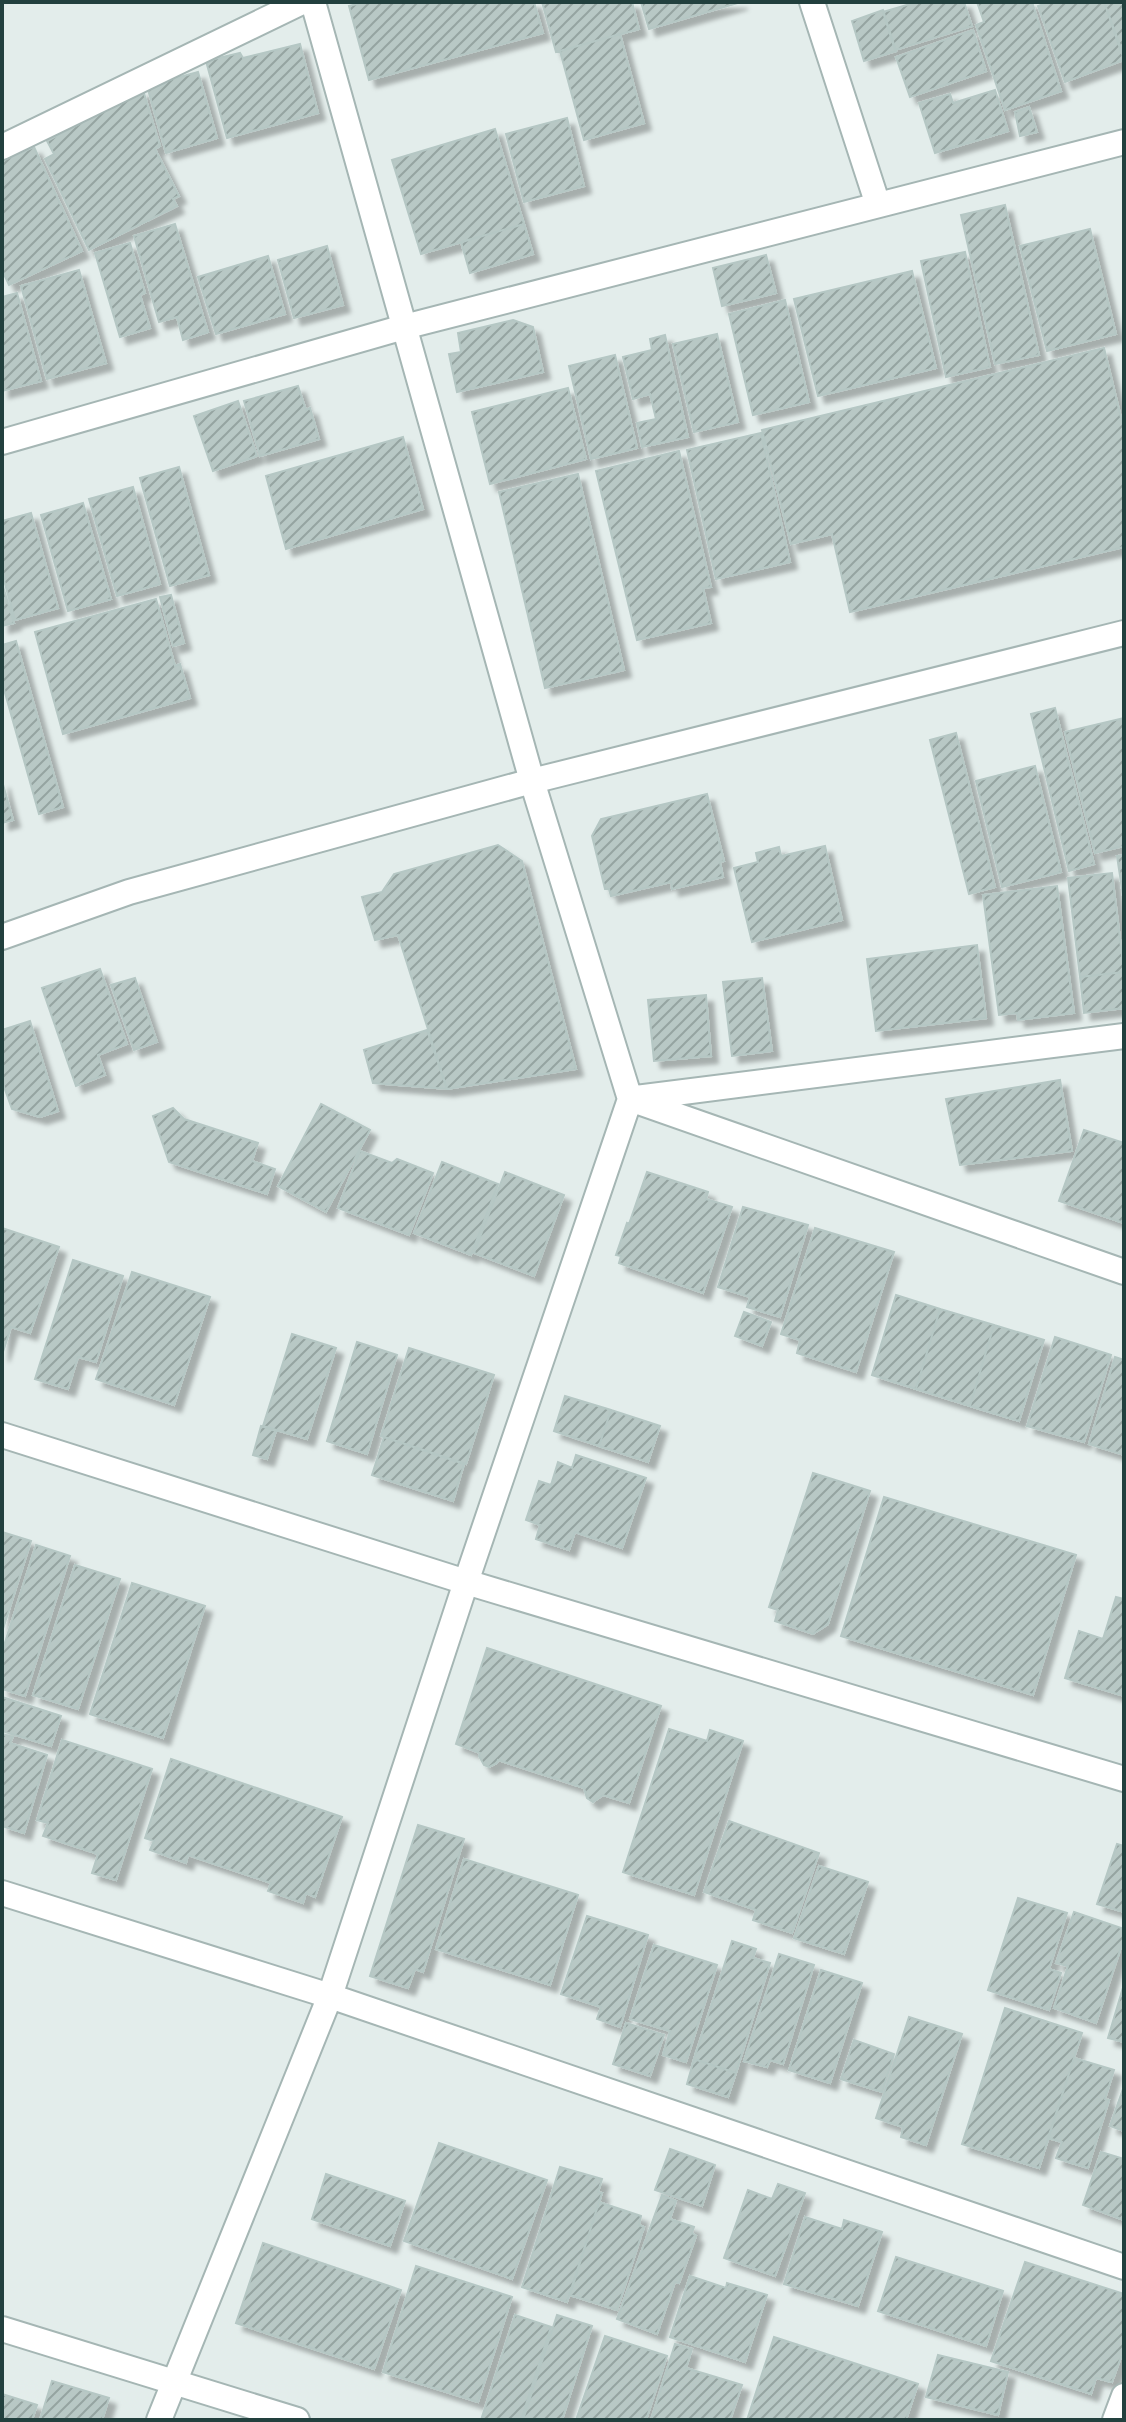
<svg xmlns="http://www.w3.org/2000/svg" width="1126" height="2422" font-family="'Titillium Web',sans-serif">
<style>
.building{fill:url(#building-hatch);stroke:#b5c7c4;stroke-width:2;filter:url(#shadow)}
.lines{fill:none;stroke-linecap:round;stroke-linejoin:round}
.minor-casing{stroke:#a5b6b4;stroke-width:28}
.tertiary-casing{stroke:#a5b6b4;stroke-width:28}
.minor{stroke:#fff;stroke-width:24}
.tertiary{stroke:#fff;stroke-width:24}
</style>
<defs>
<pattern id="building-hatch" width="6" height="6" patternUnits="userSpaceOnUse" patternTransform="scale(2)"><rect width="6" height="6" fill="#b8c8c5"/><path d="M-1 1l2-2M0 6l6-6M5 7l2-2" fill="none" stroke="#95a4a1"/></pattern>
<filter id="shadow"><feDropShadow dx="7" dy="7" stdDeviation="2" flood-color="#0004"/></filter>
</defs>
<rect width="100%" height="100%" fill="#e3edeb"/>
<path class="building" d="M365 2H534L543 33 369 80 349 6Z
M542 2H632L639 29 556 52Z
M641 2H741L649 29Z
M917 2H964L972 26 895 50 883 12Z
M977 2H1032L1061 91 1005 110 976 25 984 22Z
M1048 2H1104L1124 60 1065 82 1038 6Z
M1104 2H1124V56Z
M883 10 896 51 864 61 852 21Z
M973 30 986 71 910 97 896 57Z
M620 34 644 123 584 140 560 51Z
M300 44 318 113 227 138 206 61 240 53 243 58Z
M198 72 217 138 166 153 147 86Z
M143 90 160 146 155 149 179 196 173 199 177 206 89 250 45 159 54 154 47 141Z
M995 90 1008 131 935 153 919 103 950 94 953 103Z
M1029 107 1037 132 1020 136 1015 112Z
M567 118 584 186 524 202 506 134Z
M495 129 524 224 421 254 392 160Z
M34 147 82 251 9 285 2 270V161Z
M1005 205 1039 355 995 364 961 215Z
M175 224 208 332 183 340 177 317 159 322 134 236Z
M524 224 533 254 470 273 461 242Z
M1090 229 1116 334 1047 351 1020 246Z
M130 243 145 293 140 295 150 328 120 337 95 253Z
M327 246 343 305 294 318 278 260Z
M965 252 990 367 946 377 921 261Z
M766 255 776 293 722 306 713 268Z
M268 256 285 314 216 334 198 277Z
M79 270 106 363 47 379 21 286Z
M912 271 936 368 818 396 794 299Z
M17 293 41 381 2 391V297Z
M785 300 809 402 753 415 729 314Z
M513 320 533 327 543 372 457 392 449 354 461 352 458 333Z
M717 334 738 422 694 432 673 344Z
M665 335 688 437 642 447 637 423 656 419 650 394 633 399 623 357 652 350 650 339Z
M1104 348 1124 430V547L850 612 832 534 791 544 762 430Z
M615 355 637 448 591 459 569 366Z
M298 386 306 410 310 408 319 439 260 456 244 401Z
M568 388 586 459 490 484 472 412Z
M238 401 257 456 213 471 194 416Z
M761 433 790 562 716 579 687 450Z
M403 437 423 509 286 549 266 476Z
M679 451 711 587 703 588 711 623 637 640 596 471Z
M179 467 209 575 170 586 140 478Z
M578 474 624 670 545 688 499 492Z
M133 487 160 584 117 596 89 499Z
M83 503 111 599 68 611 41 515Z
M31 513 58 608 15 620 2 573V521Z
M2 583 14 623 2 626Z
M171 595 184 643 173 646 160 597Z
M156 599 175 666 180 664 190 698 63 734 35 632Z
M16 641 63 807 39 814 2 682V645Z
M1055 708 1094 864 1069 871 1031 714Z
M1124 718V846L1095 853 1065 732Z
M956 733 995 887 969 894 930 740Z
M1035 766 1061 872 1002 887 976 781Z
M2 781 13 820 2 823Z
M707 794 724 861 720 862 723 877 672 889 671 882 611 896 609 889H605L592 836 601 819Z
M498 845 522 861 576 1069 447 1089 398 935 375 940 362 897 382 892 394 874Z
M825 846 842 920 752 942 734 868 758 862 756 853 779 847 781 856Z
M1124 855V902L1117 856Z
M1112 873 1124 972 1080 977 1068 878Z
M1057 886 1074 1013 1018 1020 1017 1013 999 1015 983 895Z
M977 945 986 1018 876 1031 867 959Z
M100 969 127 1044 98 1055 105 1075 76 1086 42 988Z
M1124 972V1008L1084 1013 1080 977Z
M135 978 157 1042 134 1050 111 985Z
M762 978 772 1051 732 1056 723 982Z
M706 995 711 1056 654 1061 648 1000Z
M30 1021 58 1111 40 1117 12 1109 2 1081V1030Z
M427 1030 447 1089 373 1083 364 1050Z
M1060 1080 1072 1151 960 1165 946 1099Z
M321 1104 370 1130 326 1212 278 1186Z
M173 1108 184 1119 258 1143 252 1161 275 1169 267 1194 169 1162 153 1116Z
M1084 1130 1124 1143V1223L1059 1201Z
M360 1151 392 1163 397 1159 433 1173 409 1235 338 1208Z
M442 1162 498 1184 471 1255 414 1233Z
M505 1172 564 1195 534 1276 474 1253Z
M647 1172 708 1192 706 1199 732 1207 703 1293 619 1263 621 1256 616 1255 627 1223 629 1224Z
M743 1207 808 1225 780 1317 747 1307 750 1297 718 1287Z
M2 1228 59 1247 30 1333 11 1327 2 1355Z
M815 1228 894 1252 856 1372 797 1353 800 1340 781 1334Z
M73 1260 123 1276 96 1362 78 1357 68 1389 35 1379Z
M132 1272 210 1297 174 1405 96 1379Z
M896 1295 940 1309 916 1389 872 1375Z
M940 1309 994 1325 970 1406 916 1389Z
M744 1312 771 1322 762 1346 735 1336Z
M994 1325 1044 1340 1019 1421 970 1406Z
M292 1334 336 1348 307 1439 263 1426Z
M1055 1337 1111 1355 1084 1442 1027 1426Z
M357 1342 397 1355 367 1454 327 1441Z
M409 1348 494 1375 466 1464 381 1436Z
M1115 1357 1124 1360V1455L1089 1444Z
M565 1396 611 1410 599 1446 554 1431Z
M611 1410 660 1426 648 1462 599 1446Z
M261 1426 276 1431 267 1459 253 1455Z
M384 1437 464 1464 453 1501 372 1475Z
M576 1455 646 1478 622 1548 575 1532 569 1550 536 1539 540 1525 526 1520 539 1481 551 1485 558 1462 572 1468Z
M813 1473 870 1491 828 1624 813 1634 775 1621 778 1610 769 1607Z
M884 1497 1076 1555 1033 1695 841 1636Z
M2 1532 31 1541 2 1632Z
M36 1545 70 1556 25 1696 2 1689V1652Z
M75 1565 120 1579 78 1709 33 1695Z
M132 1583 205 1606 163 1738 90 1714Z
M1116 1597 1124 1599V1696L1065 1678 1079 1631 1103 1639Z
M487 1648 661 1706 629 1803 603 1795 593 1802 587 1798 584 1788 498 1760 497 1763 489 1767 484 1765 479 1756 480 1753 456 1744Z
M2 1697 61 1716 51 1746 2 1731Z
M669 1729 707 1741 710 1730 743 1741 694 1895 623 1872Z
M2 1734 13 1737 10 1743 47 1755 24 1833 2 1826Z
M62 1740 152 1769 116 1880 92 1873 98 1854 43 1836 48 1823 37 1820Z
M171 1759 342 1817 315 1897 306 1893 303 1903 268 1891 271 1883 188 1855 186 1863 150 1850 154 1841 145 1838Z
M729 1821 819 1853 792 1933 753 1920 756 1910 704 1892Z
M418 1825 464 1839 423 1972 415 1969 408 1988 370 1976Z
M1117 1844 1124 1846V1912L1097 1904Z
M464 1859 578 1895 550 1985 436 1949Z
M819 1866 868 1882 844 1954 794 1938Z
M1018 1898 1067 1913 1049 1969 1061 1973 1049 2010 988 1990Z
M1074 1912 1124 1929V1938L1096 2023 1054 2008 1068 1966 1056 1963Z
M587 1916 648 1935 620 2027 597 2019 601 2007 561 1994Z
M732 1941 756 1949 753 1958 770 1963 736 2073 694 2059Z
M654 1945 717 1965 686 2062 663 2055 670 2031 630 2019Z
M779 1954 814 1965 783 2064 770 2060 767 2067 744 2061Z
M821 1970 862 1983 830 2083 789 2070Z
M1124 1984V2042L1108 2038Z
M1005 2008 1082 2033 1039 2168 962 2144Z
M909 2017 962 2034 926 2145 901 2137 903 2127 876 2118Z
M626 2023 664 2035 650 2076 613 2064Z
M854 2040 894 2054 882 2092 841 2079Z
M1074 2058 1114 2070 1105 2099 1109 2100 1088 2168 1056 2158 1062 2142 1048 2138Z
M694 2059 736 2073 728 2097 687 2084Z
M1124 2086V2131L1110 2126Z
M439 2143 547 2180 512 2279 404 2241Z
M670 2149 715 2165 702 2206 655 2190Z
M1101 2152 1124 2159V2220L1083 2205Z
M560 2167 602 2179 598 2192 602 2193 567 2302 522 2287Z
M326 2174 405 2201 390 2246 312 2219Z
M778 2184 805 2193 775 2276 724 2258 748 2190 772 2199Z
M662 2195 676 2201 670 2219 694 2227 692 2233 696 2236 679 2283 675 2282 657 2334 617 2319Z
M599 2202 641 2216 639 2225 644 2227 617 2310 570 2295Z
M805 2217 842 2229 844 2220 882 2232 858 2306 784 2284Z
M263 2243 401 2290 374 2369 236 2323Z
M896 2257 1003 2291 986 2346 878 2311Z
M1025 2262 1124 2294V2358L1121 2357 1112 2382 1096 2378 1091 2394 991 2361Z
M416 2266 512 2297 478 2402 383 2372Z
M690 2276 726 2288 727 2283 767 2295 745 2362 670 2337Z
M515 2315 551 2327 521 2420H481Z
M557 2315 592 2326 562 2420H523Z
M605 2336 667 2356 646 2420H576Z
M774 2337 918 2384 906 2420H747Z
M675 2344 692 2349 686 2368 742 2385 730 2420H651Z
M938 2355 1008 2372 998 2415 926 2397Z
M52 2381 109 2398 102 2420H40Z
M2 2394 37 2405 32 2420H2Z"/>
<g class="lines">
<g class="minor-casing">
<path id="minor" d="M812 2 878 205
M2 147 302 2
M2 442 404 327 1124 142
M636 1098 1124 1036
M630 1099 1124 1272
M2 1893 330 1996 1124 2267
M2 2329 297 2420
M159 2420 330 1996 466 1582 630 1099 532 781 313 2
M1115 2420 1124 2396"/>
</g>
<g class="tertiary-casing">
<path id="tertiary" d="M2 937 129 892 532 781 1124 633
M2 1435 466 1582 1124 1779"/>
</g>
<use href="#minor" class="minor"/>
<use href="#tertiary" class="tertiary"/>
</g>
<rect width="1126" height="2422" fill="none" stroke="#22403e" stroke-width="8"/>
</svg>
